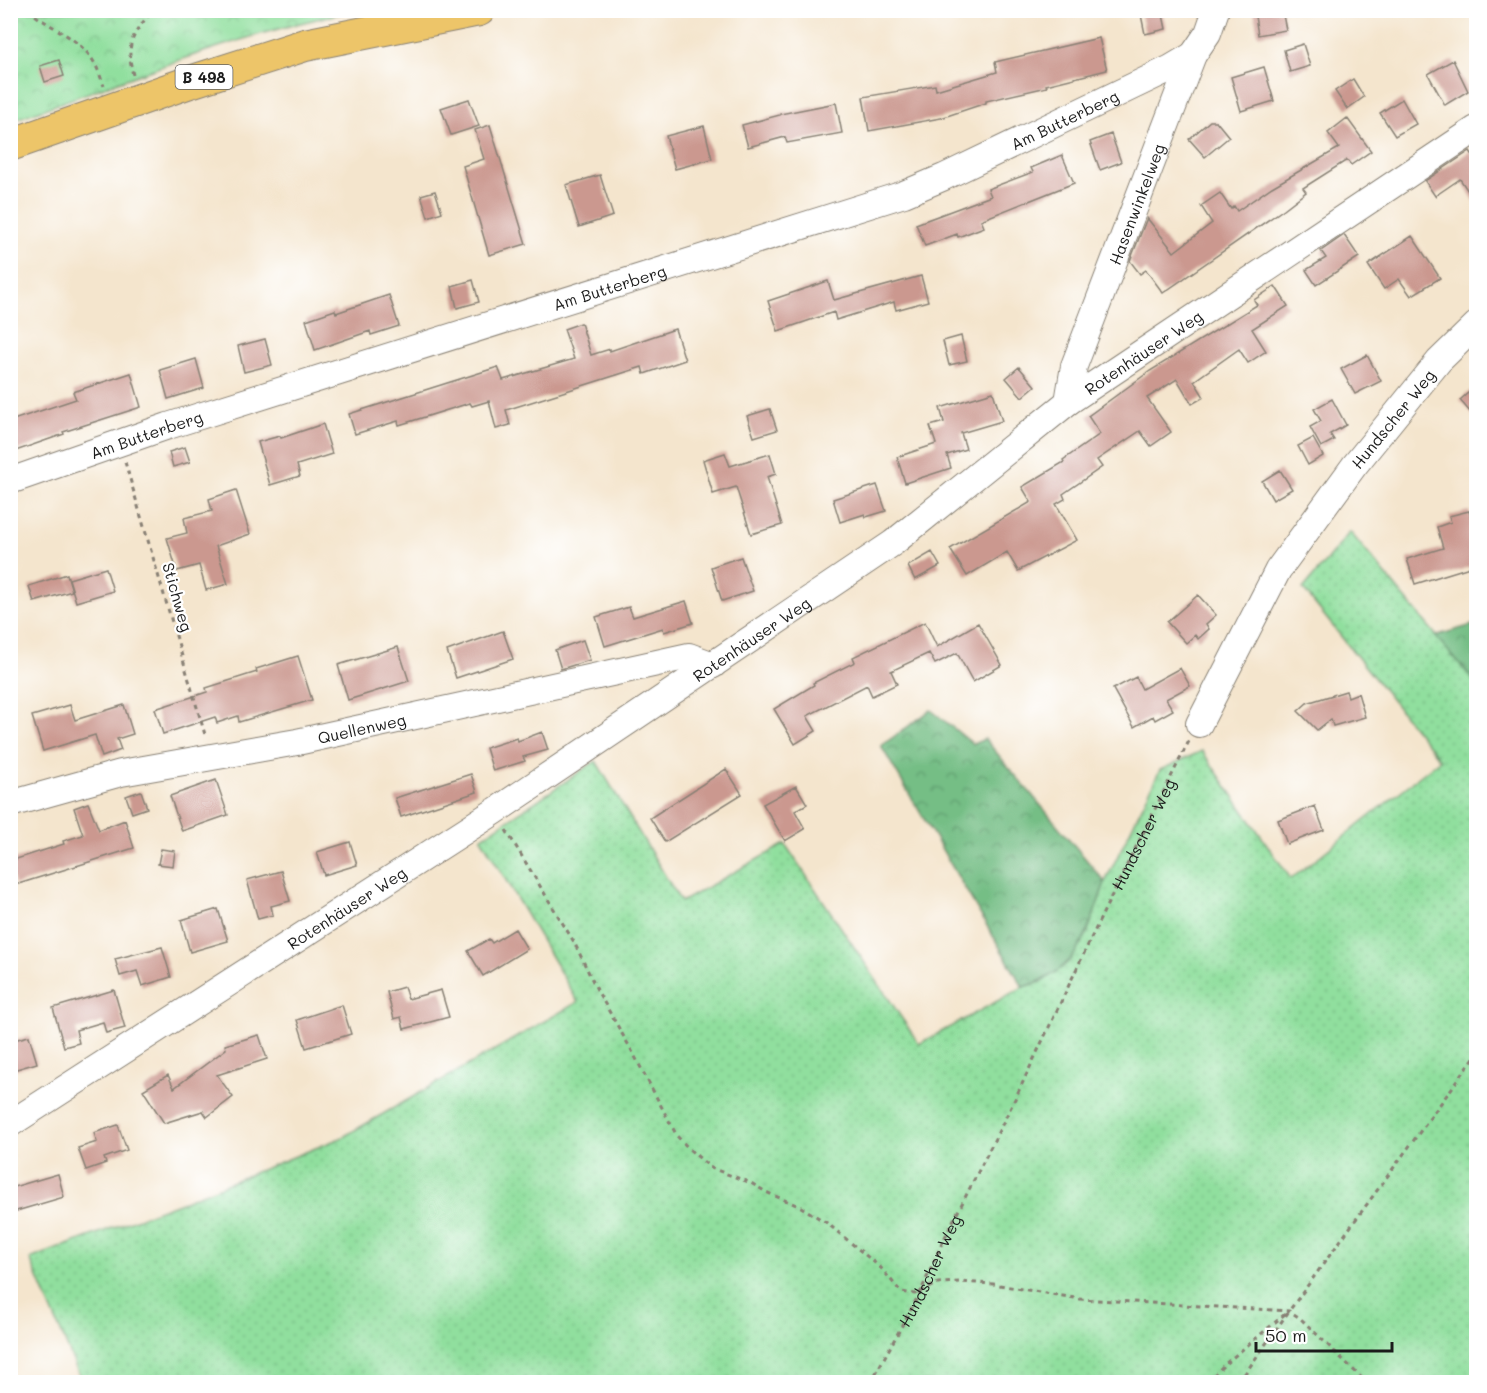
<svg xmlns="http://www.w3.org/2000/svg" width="1487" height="1393" font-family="Mali,sans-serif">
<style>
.grass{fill:url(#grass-dots);stroke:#567e5d;stroke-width:1.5}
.forest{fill:url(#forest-crowns);stroke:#486d50;stroke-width:1.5}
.park{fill:url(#park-crowns);stroke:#567e5d;stroke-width:1.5}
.building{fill:#cb988f}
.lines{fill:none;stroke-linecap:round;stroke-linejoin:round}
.minor-casing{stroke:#888074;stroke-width:28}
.major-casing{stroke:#888074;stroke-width:34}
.path{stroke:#888074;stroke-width:3;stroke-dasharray:4.5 4.5;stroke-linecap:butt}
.minor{stroke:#fff;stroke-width:26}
.major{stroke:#edc569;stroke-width:32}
.labels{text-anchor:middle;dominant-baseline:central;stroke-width:4.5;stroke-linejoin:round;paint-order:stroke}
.shield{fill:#fff;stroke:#606060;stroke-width:1.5}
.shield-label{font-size:15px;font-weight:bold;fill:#1c1c1c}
.street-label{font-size:16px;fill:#1c1c1c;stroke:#fff}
</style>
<defs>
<pattern id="grass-dots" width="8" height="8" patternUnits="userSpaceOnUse" patternTransform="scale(1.5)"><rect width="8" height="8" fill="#90df9e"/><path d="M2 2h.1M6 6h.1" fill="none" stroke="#7cbf88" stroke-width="1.8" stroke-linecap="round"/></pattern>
<pattern id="forest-crowns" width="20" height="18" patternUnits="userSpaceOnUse" patternTransform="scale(1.5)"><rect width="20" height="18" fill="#74be85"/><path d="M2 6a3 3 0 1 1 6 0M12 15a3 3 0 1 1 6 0" fill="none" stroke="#5e9a6c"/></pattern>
<pattern id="park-crowns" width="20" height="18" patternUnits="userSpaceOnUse" patternTransform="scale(1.5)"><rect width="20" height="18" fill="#90df9e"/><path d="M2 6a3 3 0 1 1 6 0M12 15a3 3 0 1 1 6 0" fill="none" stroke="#7cbf88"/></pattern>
</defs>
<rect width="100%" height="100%" fill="#fff"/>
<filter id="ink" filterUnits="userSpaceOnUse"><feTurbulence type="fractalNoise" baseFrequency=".0167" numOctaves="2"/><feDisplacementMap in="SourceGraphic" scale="12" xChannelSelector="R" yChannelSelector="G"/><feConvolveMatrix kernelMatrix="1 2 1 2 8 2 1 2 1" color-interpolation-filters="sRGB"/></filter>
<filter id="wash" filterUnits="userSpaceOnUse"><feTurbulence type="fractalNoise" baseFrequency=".008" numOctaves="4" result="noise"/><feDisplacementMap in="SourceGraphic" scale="24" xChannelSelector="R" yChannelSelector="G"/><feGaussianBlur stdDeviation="1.35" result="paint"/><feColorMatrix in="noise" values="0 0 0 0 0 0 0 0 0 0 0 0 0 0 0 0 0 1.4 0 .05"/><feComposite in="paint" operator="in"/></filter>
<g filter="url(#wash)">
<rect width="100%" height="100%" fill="#f4e5cd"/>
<path class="grass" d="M1350 532 1476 683V1382H82L30 1259 184 1201 343 1137 578 1002 481 838 596 761 681 902 785 844 919 1044 1023 987 1042 982 1068 962 1077 950 1087 934 1105 882 1160 770 1202 751 1291 879 1440 760 1303 589Z"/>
<path class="forest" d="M1476 624V683L1435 636Z
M931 710 973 744 985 739 1105 882C1088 931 1080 972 1023 987L881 746Z"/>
<path class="park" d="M10 11H352C235 35 123 81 11 121Z"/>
<g id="blocks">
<path class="building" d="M1140 10H1162L1166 29 1145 34Z
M1254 10H1282L1286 30 1258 35Z
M1099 38 1107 70 1046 85 1047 87 986 101V103L941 118 869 131 863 97 935 85 936 90 997 72 995 62Z
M1303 44 1310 66 1290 72 1284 50Z
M59 60 64 76 45 82 40 66Z
M1453 60 1468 91 1445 105 1428 74Z
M1264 67 1274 101 1241 111 1231 77Z
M1353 79 1364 97 1347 109 1335 91Z
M469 99 479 126 451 135 441 108Z
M1402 99 1416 124 1395 136 1380 113Z
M836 103 842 133 787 143 785 137 748 147 742 125 780 115V114Z
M1347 118 1371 151 1351 165 1347 160 1303 188 1306 192 1284 209 1163 293 1146 270 1140 274 1130 261 1147 218 1174 252 1212 223 1201 206 1220 193 1231 209 1234 206 1237 211 1272 187 1339 148 1328 133Z
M1210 121H1216L1229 137 1205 157 1189 139Z
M490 125 526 244 489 255 463 166 484 159 475 130Z
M704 126 712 159 675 169 666 136Z
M1111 134 1121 162 1100 170 1090 142Z
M1470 151 1476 160V203L1460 179 1435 196 1425 181Z
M1062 155 1074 183 981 220 984 227 958 237 957 234 925 246 916 224 991 196 988 189 1033 172 1031 168Z
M600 175 613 216 579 227 566 185Z
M435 191 442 212 428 217 421 195Z
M1344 235 1359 257 1316 285 1306 270 1326 258 1321 251Z
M1412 236 1440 278 1411 296 1399 279 1384 289 1368 265Z
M921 276 928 301 896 310 894 302 836 320 834 312 778 331 768 301 828 281 834 300Z
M473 280 479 302 457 308 452 286Z
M1275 286 1288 306 1252 329 1266 351 1248 363 1239 349 1194 381 1204 397 1192 404 1177 379 1147 398 1171 432 1151 446 1140 431 1097 460 1102 467 1063 494 1065 499 1056 504 1077 540 1018 571 1007 552 967 576 950 549 1031 502 1022 487 1064 462 1063 460 1100 434 1088 416 1150 371 1257 305 1254 300Z
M389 295 399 326 371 335 370 331 315 350 306 320 335 310 336 313Z
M581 323 591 355 610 349V351L675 329 685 360 644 374 642 367 506 410 510 425 496 429 489 401 472 406 470 403 399 425 398 421 355 434 349 414 498 367 503 380 574 359 564 329Z
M961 336 967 361 949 365 943 341Z
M265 339 272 365 244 372 238 346Z
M1367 355 1381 381 1355 394 1341 369Z
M196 359 204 388 168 399 160 370Z
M1019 367 1035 386 1022 397 1006 378Z
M131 373 141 407 63 432 64 434 10 453V421L76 399 73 392Z
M1476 386V419L1460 400Z
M993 392 1002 421 961 433 966 449 947 455 951 468 905 483 897 457 936 444 930 426 944 422 940 408Z
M1332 399 1346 425 1330 434 1334 440 1321 447 1310 427 1321 421 1314 409Z
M770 409 777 430 754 437 747 416Z
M323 424 332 454 297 465 300 476 270 485 258 442 280 436 281 438Z
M1313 438 1323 456 1308 465 1298 446Z
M185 447 190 462 173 467 169 452Z
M725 453 730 466 770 454 776 474 767 477 782 525 751 534 736 487 713 494 703 460Z
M1280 470 1292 489 1273 500 1262 481Z
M877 485 886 511 866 517 865 514 840 522 833 499Z
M236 490 250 534 216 546 228 584 206 590 199 565 177 571 167 538 187 533 184 518 212 511 209 499Z
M1469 511 1471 518 1476 516V558L1471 560 1473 566 1415 584 1407 559 1443 548 1437 527 1451 522 1449 516Z
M932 552 940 566 915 580 908 566Z
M741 557 753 591 722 601 711 567Z
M106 568 113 591 76 602 69 579Z
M67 574 72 591 34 602 29 586Z
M1198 595 1216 615 1206 624 1209 629 1198 639 1195 635 1186 643 1167 622Z
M686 601 693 623 664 632 663 628 605 646 596 617 629 607 633 617Z
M925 622 937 647 978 623 1002 665 973 682 957 653 935 664 929 653 891 671 897 684 872 696 867 685 807 716 816 731 795 744 774 709 814 685 813 683 855 662 853 657Z
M503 631 513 659 456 678 447 651Z
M583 640 590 660 561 669 555 650Z
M398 647 409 681 348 700 338 665Z
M298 656 312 700 239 722 238 716 217 723 215 717 163 734 155 709 207 692 206 688 257 672 256 669Z
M1180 668 1190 686 1166 699 1173 710 1155 720 1153 716 1134 727 1113 689 1136 677 1142 689Z
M1346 691 1348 697 1358 693 1365 717 1333 726 1331 719 1317 730 1298 711 1307 703Z
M70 705 75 720 124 705 133 734 117 739 121 750 102 757 95 735 43 751 32 716Z
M542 732 548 750 523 757 525 761 493 771 486 748 517 738 518 741Z
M726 769 742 794 665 842 650 818Z
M471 774 477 792 401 817 395 798Z
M216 780 228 815 182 831 170 796Z
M796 786 807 804 795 811 805 829 785 841 763 804Z
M141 791 147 808 132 813 126 796Z
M88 803 99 830 125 820 134 848 15 885 10 870V861L64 844 63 841 83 835 74 808Z
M1315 806 1324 830 1287 844 1278 820Z
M350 842 357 865 324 875 317 852Z
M161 849 175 851 173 866 158 864Z
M281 871 290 901 271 906 273 915 258 919 247 880Z
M218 909 228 941 190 952 181 920Z
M515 929 527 949 483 976 468 951 489 939 492 943Z
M162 947 171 977 142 986 137 971 120 976 115 959Z
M404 987 408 999 441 990 449 1017 404 1029 401 1017 394 1019 387 992Z
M114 990 125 1028 106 1033 103 1022 76 1030 79 1043 64 1047 53 1008Z
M342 1005 351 1034 306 1048 297 1020Z
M259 1035 267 1059 217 1075 233 1097 207 1117 203 1111 164 1123 143 1090 168 1075 174 1088 226 1049 225 1045Z
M29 1036 37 1063 10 1071V1041Z
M118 1125 127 1150 104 1158 106 1163 86 1170 78 1148 97 1142 94 1133Z
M58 1174 64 1197 13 1212 10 1202V1188Z"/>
</g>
</g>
<g filter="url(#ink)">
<use href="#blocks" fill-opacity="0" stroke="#888074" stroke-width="1.5"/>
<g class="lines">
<g class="minor-casing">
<g id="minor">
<path id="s2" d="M1068 402 1074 366 1193 55 1208 33 1216 10"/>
<path id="s3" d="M10 481 168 426 904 194 944 177 1171 68 1193 55"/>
<path id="s4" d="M1199 724 1278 570 1354 466 1439 361 1476 325"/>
<path id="s5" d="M10 804 121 773 297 742 689 656 713 665"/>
<path id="s6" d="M10 1124 494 812 893 543 1068 402 1476 129"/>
</g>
</g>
<g class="major-casing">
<path id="major" d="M10 145 190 82 305 45 479 10"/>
</g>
<g class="path">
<path d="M28 10C50 28 81 38 95 64 99 71 101 79 104 86"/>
<path d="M133 75C125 43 133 34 153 10"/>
<path d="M125 462 206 738"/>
<path d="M506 830 574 942 598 992 632 1051 677 1136 689 1149 711 1168 751 1183 766 1192 801 1207 827 1223 881 1268 901 1292 915 1294 938 1283 960 1282 993 1284 1080 1299 1289 1311 1300 1318 1366 1382"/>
<path id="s1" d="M871 1382 921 1291 943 1241 1013 1103 1105 909 1189 741"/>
<path d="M1207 1382 1225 1364 1285 1314"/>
<path d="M1239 1382 1289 1311 1476 1055"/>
</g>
<use href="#minor" class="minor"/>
<use href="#major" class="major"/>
</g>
</g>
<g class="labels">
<rect class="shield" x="175.5" y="65" width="57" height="24" rx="4.5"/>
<g class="shield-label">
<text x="204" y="77">B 498</text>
</g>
<g class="street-label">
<text stroke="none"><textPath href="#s3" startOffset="1116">Am Butterberg</textPath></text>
<text stroke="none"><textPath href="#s2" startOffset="210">Hasenwinkelweg</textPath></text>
<text stroke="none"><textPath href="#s3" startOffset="630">Am Butterberg</textPath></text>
<text stroke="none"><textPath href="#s6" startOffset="1372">Rotenhäuser Weg</textPath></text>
<text stroke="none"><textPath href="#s4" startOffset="363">Hundscher Weg</textPath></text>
<text stroke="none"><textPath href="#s3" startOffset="144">Am Butterberg</textPath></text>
<text transform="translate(178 597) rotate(74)">Stichweg</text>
<text stroke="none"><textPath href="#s6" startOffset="886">Rotenhäuser Weg</textPath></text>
<text stroke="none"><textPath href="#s5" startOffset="360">Quellenweg</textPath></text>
<text stroke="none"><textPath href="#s1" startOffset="612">Hundscher Weg</textPath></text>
<text stroke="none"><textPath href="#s6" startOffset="400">Rotenhäuser Weg</textPath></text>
<text stroke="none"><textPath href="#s1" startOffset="126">Hundscher Weg</textPath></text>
</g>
</g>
<rect width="1487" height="1393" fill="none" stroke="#fff" stroke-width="36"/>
<path d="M1256 1342v9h136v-9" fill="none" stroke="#1c1c1c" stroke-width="3"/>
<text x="1265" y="1342" font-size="18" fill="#1c1c1c" stroke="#ffffff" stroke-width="4.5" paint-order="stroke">50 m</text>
</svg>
